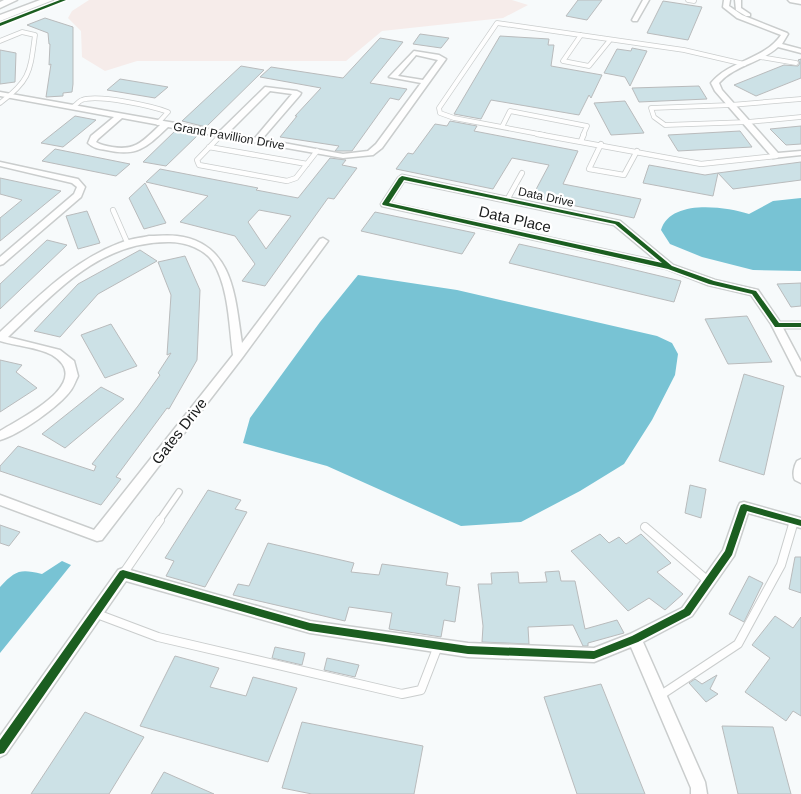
<svg xmlns="http://www.w3.org/2000/svg" width="801" height="794" font-family="Helvetica,sans-serif">
<style>
.green{fill:#f6ecea}
.water{fill:#78c3d4}
.building{fill:#cce1e6;stroke:#b9bbbc;fill-rule:evenodd}
.lines{fill:none;stroke-linecap:round;stroke-linejoin:round}
.service-far3-casing{stroke:#cacdcd;stroke-width:5.5}
.service-far2-casing{stroke:#cacdcd;stroke-width:6}
.service-far1-casing{stroke:#cacdcd;stroke-width:8}
.service-casing{stroke:#cacdcd;stroke-width:10}
.minor-casing{stroke:#cacdcd;stroke-width:3}
.secondary-casing{stroke:#cacdcd;stroke-width:3}
.service-far3{stroke:#fefefe;stroke-width:4}
.service-far2{stroke:#fefefe;stroke-width:4.5}
.service-far1{stroke:#fefefe;stroke-width:5.5}
.service{stroke:#fefefe;stroke-width:8}
.minor{fill:#fefefe;fill-rule:evenodd}
.secondary{fill:#fefefe;fill-rule:evenodd}
.cycleway-casing{stroke:#fff;stroke-width:3}
.cycleway{fill:#1b5e20;fill-rule:evenodd}
.labels{text-anchor:middle;dominant-baseline:central;stroke-width:4.5;stroke-linejoin:round;paint-order:stroke}
.far-street-label{font-size:12px;fill:#1a1c1c;stroke:#fff}
.street-label{font-size:15px;fill:#1a1c1c;stroke:#fff}
</style>
<rect width="100%" height="100%" fill="#f7fafb"/>
<path class="green" d="M89 0H512L528 5 503 18 382 31 346 61H137L105 71 82 57 81 31 68 18 72 11Z"/>
<path class="water" d="M801 198V271L753 270 702 257 670 244 661 230C670 199 724 206 749 214L773 201Z
M358 275 457 290 657 336 672 343 678 354 675 375 652 420 624 464 580 491 521 522 461 526 327 466 243 443 250 418 320 322Z
M62 561 71 565 0 653V587C16 570 20 569 42 574Z"/>
<path class="building" d="M578 0H602L587 20 566 16Z
M663 1 702 7 688 40 647 33Z
M45 18 73 27V84L72 92 63 93V96L46 97 51 64 49 65 50 44H49L48 33 27 25Z
M420 34 449 38 441 48 413 44Z
M500 36 549 39 548 45H554L551 66 602 75 591 98 589 95 579 115 491 100 481 119 454 114Z
M380 38 403 42 370 83 407 89 399 100 390 98 352 151H335L339 146 280 137 297 116H295L321 88 260 77 271 67 343 78Z
M632 48 647 51 630 86 625 77 604 73 617 49 631 51Z
M0 50 16 53 15 82 0 84Z
M801 59V78L756 96 734 85 784 65 798 66 800 63 798 60Z
M241 66 264 70 206 127 182 121Z
M120 79 168 87 155 98 107 90Z
M699 86 707 99 639 102 632 88Z
M625 101 644 133 611 135 594 103Z
M75 116 96 120 63 147 41 143Z
M450 121 477 126 474 131 578 151 563 184 641 199 634 218 532 197 549 165 512 158 493 189 396 169 408 153 413 154 435 124 447 126Z
M801 126V144L786 145 770 129Z
M176 130 199 134 166 166 143 162Z
M740 131 752 147 678 151 668 135Z
M55 149 130 164 116 176 42 161Z
M330 158 346 160 342 165 357 168 334 199 328 198 265 286 242 281 255 264 235 236 180 222 208 196 146 182 160 169 258 188 256 190 298 198ZM259 210 291 216 266 249 248 222Z
M801 162V180L733 189 718 173Z
M649 165 705 175 718 173 713 196 643 183Z
M0 178 61 191 0 241V218L22 200 0 194Z
M145 183 166 223 144 229 129 198Z
M87 211 100 243 78 249 66 216Z
M375 212 475 233 462 254 361 231Z
M47 240 67 245 0 309V284Z
M519 244 610 264 681 281 674 302 509 263Z
M140 250 157 261 98 294 60 337 34 331 78 284Z
M185 256 200 290 197 360 169 409 167 408 116 477 121 479 101 505 0 471V466L18 446 94 471 96 466 92 464 138 406 160 375 158 373 171 353 167 355 171 295 158 262Z
M801 283V306L791 307 777 284Z
M747 316 772 362 728 364 705 319Z
M111 324 137 366 105 378 81 335Z
M0 360 22 365 16 372 37 388 0 412Z
M744 374 784 386 764 475 719 461Z
M101 387 124 399 65 448 42 434Z
M690 485 706 489 701 518 685 513Z
M208 490 241 500 235 509 247 512 205 587 166 576 174 561 165 558Z
M0 525 20 532 9 546 0 543Z
M600 534 609 543 619 537 626 544 641 534 671 563 657 572 683 594 665 610 649 598 628 611 571 551Z
M268 543 354 563 351 572 379 575 382 564 448 573 446 585 460 587 455 622 444 620 441 637 389 629 392 613 349 607 345 621 233 595 238 584 249 586Z
M795 557H801V593L789 589Z
M559 571 561 581H575L585 629 617 620 624 633 588 643V646H583L573 625 528 627 529 644 482 642 483 626 478 584H492L491 573 518 572 519 583 547 582 545 572Z
M749 576 763 583 744 622 729 614Z
M775 616 793 628 801 617V716L793 711 786 721 745 692 770 658 752 645Z
M275 647 305 653 302 665 272 658Z
M175 656 219 668 210 687 246 696 253 677 297 688 268 762 140 726Z
M327 658 359 665 355 677 324 670Z
M717 675 710 689 718 694 706 702 689 683 695 679 702 684Z
M601 684 645 794H577L544 697Z
M85 712 144 737 109 794H31Z
M302 722 423 746 414 794H312L282 788Z
M722 726 773 727 791 794H738Z
M164 772 214 794H151Z"/>
<g class="lines">
<g class="service-far3-casing">
<path id="service-far3" d="M688 0 694 1
M581 35 563 61 589 66 610 40
M0 41 22 32 35 35C30 71 31 80 0 103
M760 57 796 63
M801 99 731 105 651 108 654 117 665 125 748 122 801 117
M73 107C76 105 79 101 82 100 98 94 152 106 168 112L158 123
M502 127 510 111 587 126 583 135
M544 135 454 118 440 113 439 108 497 23 684 50 744 64"/>
</g>
<g class="service-far2-casing">
<path id="service-far2" d="M222 134 197 160 199 165 287 181 296 178 317 151
M537 134 701 164 776 156
M581 141 584 134
M601 144 589 169 624 175 637 151
M209 147 307 164
M507 200 522 173
M113 210 127 242"/>
</g>
<g class="service-far1-casing">
<path id="service-far1" d="M159 521 179 492"/>
</g>
<g class="service-casing">
<path id="service" d="M645 527 708 581
M123 574 160 520
M97 614 158 637 402 694 421 690 438 646
M661 695 738 644 781 565 794 521"/>
</g>
<g class="minor-casing">
<path id="minor" d="M643 0H649L637 21H633L632 20Z
M724 0H730L729 6 742 15 787 33 788 34 782 44 801 49V53L778 47C761 63 735 65 719 83L722 90 778 153 801 151V155L773 158 715 91 711 83C730 60 764 60 781 35L737 18 723 7Z
M735 0H741V8L750 14V16H746L736 10Z
M414 51 439 55 446 59 382 148 373 155 343 158 168 127C146 148 137 157 106 150 99 149 93 148 88 143L91 136 114 117 0 96V92L220 131 265 87 297 91 301 93 300 95 262 139 343 154 368 151 376 144 421 83 389 77ZM416 55 438 60 423 80 398 76ZM270 91 292 94 255 138 228 133ZM122 118 160 125C143 141 136 151 112 147 106 146 101 145 96 142L98 139Z
M0 162 78 179 85 187 81 197 3 264 0 265V257L74 194 77 187 72 183 0 166Z
M402 175 620 221 673 265 715 280 758 290 780 322H801V328H783L801 362V376L797 375 771 324 751 295 708 285 667 269 382 206 381 204 398 178ZM404 181 614 225 657 261 390 203Z
M149 236C159 236 168 235 177 236 234 243 235 298 242 343L320 239 323 238 328 241 242 358 102 540 97 541 0 505V495L94 530 233 355C229 325 229 288 213 262 205 249 185 242 170 242 99 241 56 292 8 337L60 350 74 361 78 376C76 380 74 386 71 390 60 406 19 435 0 440V431C21 418 96 382 52 355 37 347 16 346 0 341V332C37 298 72 261 120 243 129 239 140 238 149 236Z
M801 459V483L795 480C792 475 794 466 797 461Z
M744 502 801 518V528L748 513 734 556 692 616 643 642 705 782 707 794H691V788L631 647 594 662 468 657 310 633 126 581 6 754 0 757V736L118 570 123 568 310 621 468 643 594 648 630 634 682 608 723 550 738 507 740 503Z"/>
</g>
<g class="secondary-casing">
<path id="secondary" d="M4 0H17L0 8V2Z
M40 0H53L0 21V15Z
M788 0H801V4L790 2Z"/>
</g>
<use href="#service-far3" class="service-far3"/>
<use href="#service-far2" class="service-far2"/>
<use href="#service-far1" class="service-far1"/>
<use href="#service" class="service"/>
<use href="#minor" class="minor"/>
<use href="#secondary" class="secondary"/>
<g class="cycleway-casing">
<path id="cycleway" d="M60 0H66L0 26V23Z
M402 176 619 222 672 266 714 281 756 291 779 323H801V327H775L752 294 709 284 668 269 383 205 382 204 399 178ZM404 180 615 224 662 263 389 203Z
M744 504 801 520V526L747 511 732 555 690 615 638 642 594 659 468 654 310 631 125 578 4 753 0 754V740L120 571 123 570 310 623 468 646 594 651 632 636 684 609 725 551 740 507 741 505Z"/>
</g>
<use href="#cycleway" class="cycleway"/>
</g>
<g class="labels">
<g class="far-street-label">
<text transform="translate(229 136) rotate(10)">Grand Pavillion Drive</text>
<text transform="translate(546 197) rotate(12)">Data Drive</text>
</g>
<g class="street-label">
<text transform="translate(515 219) rotate(13)">Data Place</text>
<text transform="translate(179 431) rotate(-52)">Gates Drive</text>
</g>
</g>
</svg>
